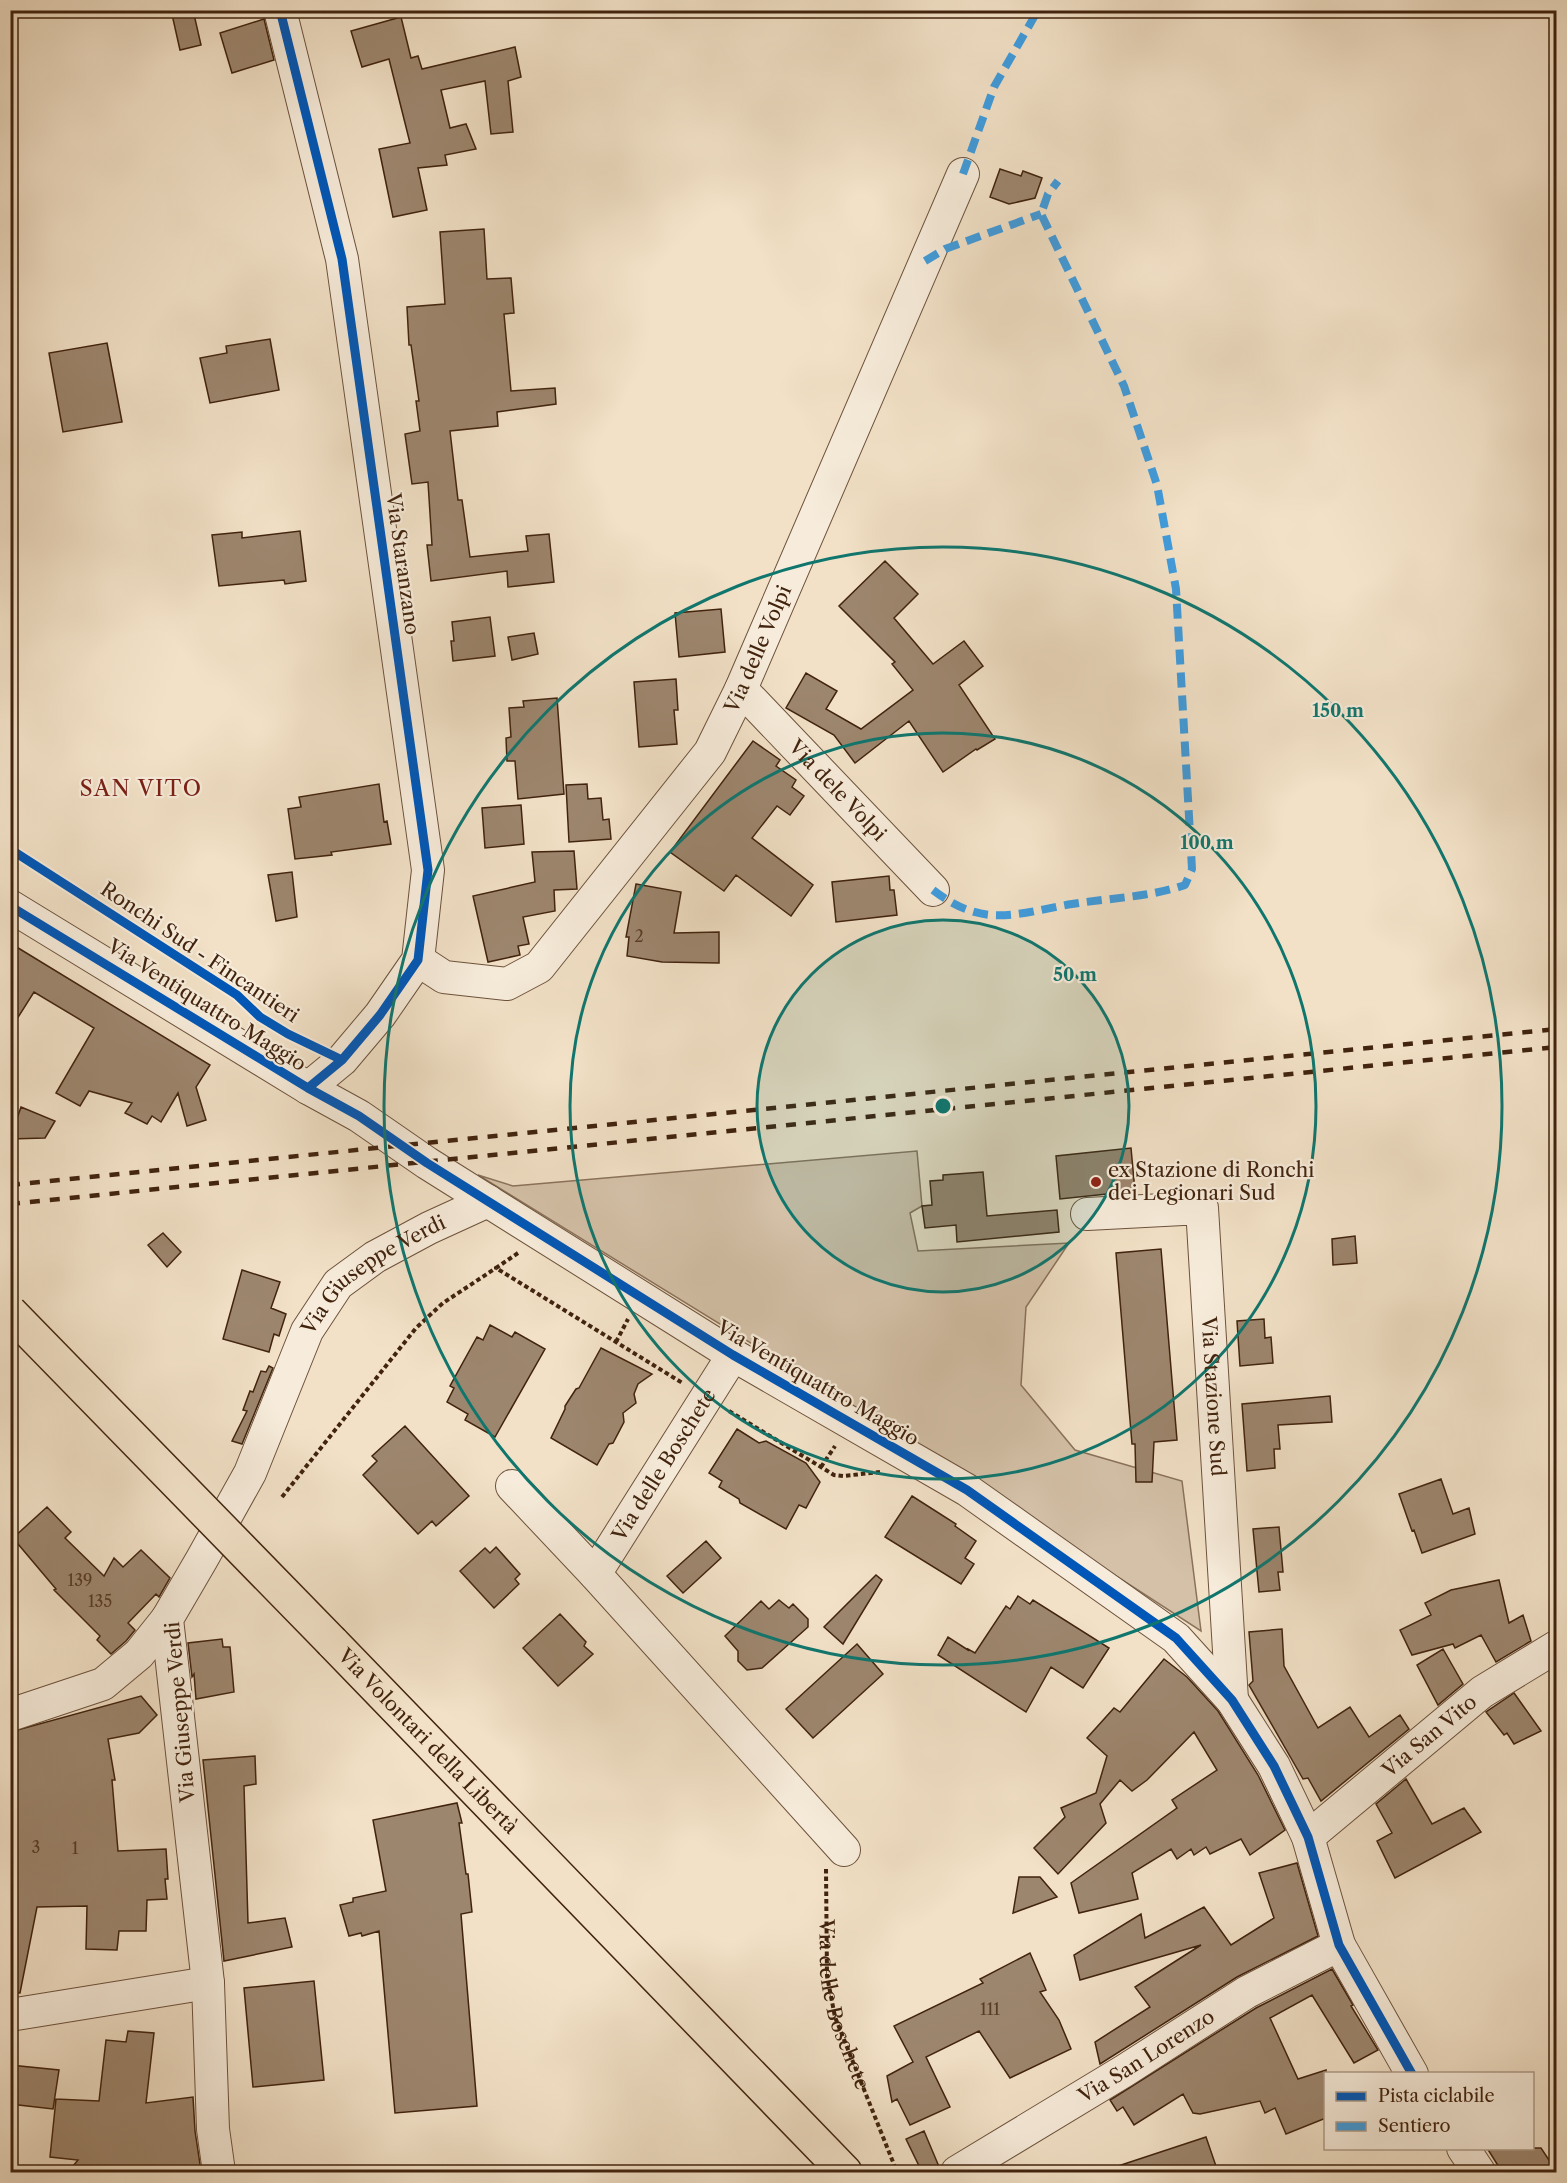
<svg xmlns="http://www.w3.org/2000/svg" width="1567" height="2183" font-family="'Libre Caslon Text',serif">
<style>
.green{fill:#d4c1a8;stroke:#8a725b;stroke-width:1.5}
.building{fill:#9d866e;stroke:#41230e;stroke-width:1.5}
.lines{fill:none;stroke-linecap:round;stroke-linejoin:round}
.minor-casing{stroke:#6d523c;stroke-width:34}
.major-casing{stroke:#41230e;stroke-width:36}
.path{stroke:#41230e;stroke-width:4;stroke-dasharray:4.5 3;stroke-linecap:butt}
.minor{stroke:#f7ecdb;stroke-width:32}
.major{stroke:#f2e1c7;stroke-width:33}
.rail{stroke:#41230e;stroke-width:4.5;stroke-dasharray:10 10;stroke-linecap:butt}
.major-bridge-casing{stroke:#41230e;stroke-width:36;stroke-linecap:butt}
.major-bridge{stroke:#f2e1c7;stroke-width:33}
.quiet{stroke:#3f9cde;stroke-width:8;stroke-dasharray:15 8;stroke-linecap:butt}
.cycleway-casing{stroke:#f7ecdb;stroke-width:13}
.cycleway{stroke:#0057b8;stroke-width:9}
.ring{fill:none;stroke:#0f766e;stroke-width:3}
.poi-dot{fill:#8f2418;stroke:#f7ecdb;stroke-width:2}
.labels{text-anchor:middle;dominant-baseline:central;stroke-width:4.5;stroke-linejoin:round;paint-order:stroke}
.number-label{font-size:16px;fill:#583c26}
.street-label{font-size:20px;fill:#41230e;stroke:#f7ecdb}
.poi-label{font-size:20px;fill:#41230e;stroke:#f7ecdb;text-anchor:start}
.quarter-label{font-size:22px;letter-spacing:1.5px;fill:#7a1f14;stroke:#f7ecdb}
.centre{fill:#0f766e;stroke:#f7ecdb;stroke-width:3}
.ring-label{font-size:18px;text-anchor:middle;font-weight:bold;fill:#0f766e;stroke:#f7ecdb;stroke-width:4.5;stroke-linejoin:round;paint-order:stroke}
</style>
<rect width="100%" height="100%" fill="#f2e1c7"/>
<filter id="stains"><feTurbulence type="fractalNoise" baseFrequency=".00333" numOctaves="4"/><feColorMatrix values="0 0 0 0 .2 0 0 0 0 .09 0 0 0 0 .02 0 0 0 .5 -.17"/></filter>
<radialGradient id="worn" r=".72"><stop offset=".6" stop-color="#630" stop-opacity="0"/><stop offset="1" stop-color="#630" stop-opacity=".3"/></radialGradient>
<path class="green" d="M917 1151 922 1206 910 1213 918 1251 1069 1243 1026 1307 1021 1385 1075 1450 1182 1481 1201 1631 871 1417 478 1175 513 1186Z"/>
<path class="building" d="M171 10H193L201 45 180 50Z
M401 17 411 58 418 56 422 69 515 47 521 77 508 81 513 132 491 134 485 81 441 90 450 128 466 124 476 149 445 155 447 165 418 168 427 210 393 217 379 149 410 143 389 59 362 67 351 31Z
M264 19 274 60 232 73 220 33Z
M1000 169 1021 176 1023 171 1042 178 1035 198 1009 204 990 197Z
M484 229 487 279 511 278 514 313 504 314 511 391 555 388 556 404 497 412 498 426 450 431 458 500H462L470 557 528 551 526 536 549 534 554 582 508 587 507 571 431 581 427 545H432L428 482 412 484 405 434 420 431 416 401H419L411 345H409L407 307 445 304 440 232Z
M270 339 279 390 210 403 200 358 227 353 226 346Z
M107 343 122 422 63 432 49 353Z
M300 531 306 581 285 584 284 580 219 586 212 535 242 532V538Z
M885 561 918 594 894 618 933 664 964 641 983 666 959 685 995 739 977 750 976 749 943 772 909 721 855 763 834 735 786 708 806 673 837 691 826 709 861 729 913 690 892 664 895 662 839 606Z
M721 609 725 652 679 657 675 613Z
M490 617 495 656 453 661 451 641H454L452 622Z
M534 633 538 654 512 660 508 637Z
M676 679 678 710H674L677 744 639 747 634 682Z
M557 698 564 794 518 799 515 761H507L506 738 511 737 509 708 524 707 523 701Z
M753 741 780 760 776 766 796 780 792 787 804 796 790 815 777 806 752 838 813 885 791 916 736 875 724 891 670 852Z
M379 784 384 822 387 821 391 844 331 852 332 855 295 859 288 809 301 807 299 797Z
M587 784 588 799 601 798 603 820 609 819 611 839 569 842 566 785Z
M521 805 524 844 485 848 482 808Z
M574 851 577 889 554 890 555 911 523 917 529 944 518 946 520 955 488 962 473 896 535 882 532 852Z
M292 872 297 917 276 921 268 875Z
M889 876 890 890H894L897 915 836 922 832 882Z
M636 884 681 892 674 933 719 932V963L662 962 627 956 629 937H626Z
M10 943 210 1065 196 1087 206 1120 187 1126 178 1093 161 1122 152 1116 147 1124 125 1113 132 1103 89 1091 80 1106 56 1093 94 1028 34 992 10 1030Z
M21 1107 55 1121 45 1138 10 1139Z
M1131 1148 1135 1191 1060 1199 1056 1156Z
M983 1172 987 1216 1057 1210 1059 1232 957 1242 956 1225 925 1228 922 1206 932 1205 930 1181 943 1180V1175Z
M163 1233 181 1252 167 1267 148 1245Z
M1355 1236 1357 1263 1333 1265 1332 1239Z
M1161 1249 1177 1440 1154 1442 1152 1482H1136L1135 1444H1132L1116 1253Z
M242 1270 280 1282 271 1308 286 1314 279 1336 274 1334 269 1352 223 1339Z
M1264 1319 1265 1338 1271 1337 1273 1363 1240 1366 1237 1321Z
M490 1325 512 1337 515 1332 545 1349 495 1437 465 1420 468 1414 447 1402 454 1388 450 1386 477 1337 483 1340Z
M601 1348 652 1374 638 1384 634 1394 636 1403 623 1413 624 1422 613 1443 609 1444 597 1465 551 1438 565 1409V1406L576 1389 579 1388Z
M269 1366 273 1368 242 1444 232 1441 247 1411 243 1410 250 1391 253 1392 261 1371 266 1372Z
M1330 1396 1332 1422 1278 1425 1280 1449H1274L1275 1468 1247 1471 1242 1404Z
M405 1426 469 1496 436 1526 432 1521 418 1534 363 1475 377 1461 372 1456Z
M737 1429 759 1443 766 1441 806 1463 820 1482 806 1508 799 1505 786 1529 740 1503 739 1499 719 1487 722 1481 709 1473Z
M1441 1479 1453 1514 1469 1508 1475 1534 1422 1553 1414 1530 1412 1531 1399 1494Z
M912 1496 956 1524 955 1526 976 1541 965 1558 974 1564 961 1584 885 1537Z
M47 1507 71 1532 65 1538 104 1576 114 1558 123 1567 141 1550 170 1578 159 1597 156 1594 128 1623 135 1630 126 1641 111 1654 97 1640 100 1636 54 1590 56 1589 13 1538Z
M1279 1527 1283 1572H1278L1280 1590 1259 1592 1253 1529Z
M706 1541 721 1558 683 1593 667 1576Z
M496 1547 520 1574 515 1579 519 1584 494 1608 460 1571 485 1548 490 1553Z
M876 1575 882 1580 843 1644 824 1627Z
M1499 1580 1509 1623 1523 1615 1531 1641 1496 1662 1481 1635 1455 1648 1453 1644 1412 1655 1400 1630 1431 1615 1425 1603 1451 1590Z
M1018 1596 1030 1604 1033 1600 1109 1648 1083 1688 1051 1667 1026 1712 938 1655 948 1637 968 1650V1649L975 1653 1006 1606 1010 1609Z
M779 1600 789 1608 793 1604 808 1619V1627L762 1668 747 1670 738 1661V1651L725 1636 761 1601 769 1609Z
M560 1614 586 1642 584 1646 593 1654 558 1686 523 1648Z
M1282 1629 1284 1666 1318 1728 1350 1707 1369 1737 1400 1715 1409 1729 1321 1801 1308 1778 1303 1779 1249 1685 1253 1681 1249 1632Z
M222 1639 223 1647H230L234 1692 196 1699 194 1674 192 1677 188 1643Z
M857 1644 883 1674 813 1738 786 1709Z
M1443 1649 1463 1684 1438 1705 1417 1665Z
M1164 1659 1187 1677 1218 1711 1258 1775 1285 1830 1250 1855 1241 1839 1210 1854 1206 1847 1194 1855 1191 1849 1177 1859 1171 1849 1132 1873 1138 1899 1079 1913 1071 1883 1177 1808 1172 1800 1217 1770 1194 1732 1147 1780 1132 1791 1120 1780 1100 1804 1106 1823 1058 1874 1034 1848 1065 1817 1061 1808 1096 1793 1107 1756 1087 1738 1114 1708 1120 1712Z
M1514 1693 1541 1731 1514 1744 1507 1733 1504 1735 1486 1712Z
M141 1696 157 1715 139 1733 108 1739 115 1780H112L118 1851 166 1849 168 1879H165L167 1899 147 1900 146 1931H119L117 1950 86 1949 87 1906 37 1907 20 1993 10 1992V1732Z
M255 1756 256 1784 244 1786 248 1923 285 1918 292 1947 224 1961 203 1760Z
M1406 1779 1432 1824 1464 1808 1481 1832 1395 1878 1377 1841 1392 1833 1376 1804Z
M457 1803 462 1823H459L466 1874H468L472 1912 461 1914 477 2106 395 2113 379 1931 362 1936 361 1933 349 1936 340 1905 353 1902V1898L386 1891 373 1820Z
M1297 1863 1318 1936 1237 1977 1100 2064 1095 2042 1150 2007 1135 1987 1201 1945 1080 1980 1074 1955 1141 1914 1145 1938 1204 1907 1231 1945 1274 1918 1259 1873Z
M1019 1877H1040L1057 1897 1013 1913Z
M1030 1953 1046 1990 1040 1992 1059 2020 1071 2049 1010 2078 979 2031 926 2057 950 2107 910 2125 897 2099 892 2102 887 2076 913 2062 894 2026 983 1983 980 1979Z
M1332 1969 1353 2005 1351 2006 1378 2050 1354 2063 1312 1995 1270 2018 1298 2079 1326 2070V2118L1286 2134 1275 2108 1265 2113 1260 2101 1200 2114 1193 2113 1183 2094 1134 2125 1123 2107 1117 2111 1110 2100 1256 2008Z
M314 1981 324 2080 253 2087 244 1988Z
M128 2031 154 2033 146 2103 193 2097 195 2131 201 2171 187 2170V2172H181L152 2169 151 2172H68L78 2160 50 2157 56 2099 99 2101 106 2040 126 2042Z
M10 2065 59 2070 53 2109 10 2104Z
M924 2131 940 2169 939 2172H922L906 2139Z
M1206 2137 1218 2172H1110L1109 2169Z
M1487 2148H1541L1557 2172H1502Z"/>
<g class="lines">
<g class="minor-casing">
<g id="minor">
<path d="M280 10 342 259 428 870 418 960 380 1015 342 1060 308 1088"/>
<path id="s2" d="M741 689 933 890"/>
<path d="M10 906 308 1088 359 1116 427 1163 733 1355 967 1490 1176 1638 1232 1700 1274 1766 1308 1837 1339 1945 1412 2074"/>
<path id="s3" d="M418 960 444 977 507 984 539 967 710 752 741 689 963 174"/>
<path id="s4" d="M1087 1214 1202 1208 1232 1700"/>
<path d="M512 1486 595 1574 844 1850"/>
<path id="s5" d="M595 1574 733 1355"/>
<path d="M10 1715 103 1684 139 1654 167 1619"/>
<path id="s6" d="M1308 1837 1482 1692 1556 1647"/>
<path d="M10 2015 208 1983"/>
<path d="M1463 2148 1479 2172"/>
<path id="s7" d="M219 2172 213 2129 208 1983 167 1619 202 1559 250 1473 307 1331 338 1284 375 1257 429 1228 488 1201"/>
<path id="s8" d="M957 2172 1124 2071 1247 1992 1339 1945"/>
</g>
</g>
<g class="major-casing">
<g id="major">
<path id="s9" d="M332 1642 845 2172"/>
</g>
</g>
<g class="path">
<path d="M518 1253 496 1268 684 1384"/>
<path d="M616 1342 628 1319"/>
<path d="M729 1411 834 1475 843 1476 880 1472"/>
<path d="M821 1467 835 1446"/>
<path d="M282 1497 416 1328 443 1303 496 1268"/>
<path id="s1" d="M826 1869 827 1976 835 2017 897 2172"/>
</g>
<use href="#minor" class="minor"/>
<use href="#major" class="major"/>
<path class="rail" d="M10 1185 1556 1029
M10 1204 1556 1047"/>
<g class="major-bridge-casing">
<path id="major-bridge" d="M10 1312 332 1642"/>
</g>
<use href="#major-bridge" class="major-bridge"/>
<path class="quiet" d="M963 174 994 87 1038 10
M925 261 945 249 1041 214
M933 890C950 903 968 913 991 915 1018 917 1046 908 1072 904 1110 898 1150 897 1185 885L1192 869 1176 589 1157 485 1124 386 1041 214 1048 194 1058 181"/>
<g class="cycleway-casing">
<path id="cycleway" d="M280 10 342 259 428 870 418 960 380 1015 342 1060 308 1088
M10 849 237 995 260 1017 288 1034 342 1060
M10 906 308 1088 359 1116 427 1163 733 1355 967 1490 1176 1638 1232 1700 1274 1766 1308 1837 1339 1945 1412 2074"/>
</g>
<use href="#cycleway" class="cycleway"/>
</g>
<circle cx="943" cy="1106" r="186" fill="#0f766e" fill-opacity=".12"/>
<g class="ring">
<circle cx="943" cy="1106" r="186"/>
<circle cx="943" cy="1106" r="373"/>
<circle cx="943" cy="1106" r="559"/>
</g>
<circle class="poi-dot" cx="1096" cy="1182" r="6"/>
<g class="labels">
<g class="number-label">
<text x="639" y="936">2</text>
<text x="80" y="1580">139</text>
<text x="100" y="1601">135</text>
<text x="36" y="1847">3</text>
<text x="75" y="1848">1</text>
<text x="990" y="2009">111</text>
</g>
<g class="street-label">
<text transform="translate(403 564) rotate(82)">Via Staranzano</text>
<text stroke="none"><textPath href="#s3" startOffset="519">Via delle Volpi</textPath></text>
<text stroke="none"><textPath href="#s2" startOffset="140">Via dele Volpi</textPath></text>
<text transform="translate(200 952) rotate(34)">Ronchi Sud - Fincantieri</text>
<text transform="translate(207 1005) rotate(32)">Via Ventiquattro Maggio</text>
<text stroke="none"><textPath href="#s7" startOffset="966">Via Giuseppe Verdi</textPath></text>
<text transform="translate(818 1383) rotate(30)">Via Ventiquattro Maggio</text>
<text stroke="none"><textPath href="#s4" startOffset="304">Via Stazione Sud</textPath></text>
<text stroke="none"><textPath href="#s5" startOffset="129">Via delle Boschete</textPath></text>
<text transform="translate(180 1712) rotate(-95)">Via Giuseppe Verdi</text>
<text stroke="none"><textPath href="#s6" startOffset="158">Via San Vito</textPath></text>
<text stroke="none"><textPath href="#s9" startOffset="138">Via Volontari della Libertà</textPath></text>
<text stroke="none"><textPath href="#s1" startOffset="138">Via delle Boschete</textPath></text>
<text stroke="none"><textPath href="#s8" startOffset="222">Via San Lorenzo</textPath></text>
</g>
<g class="poi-label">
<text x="1108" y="1170">ex Stazione di Ronchi<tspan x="1108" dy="23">dei Legionari Sud</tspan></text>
</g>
<g class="quarter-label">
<text x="141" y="788">SAN VITO</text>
</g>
</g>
<circle cx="943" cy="1106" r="9" class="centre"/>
<g class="ring-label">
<text x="1338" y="717">150 m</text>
<text x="1207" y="849">100 m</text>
<text x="1075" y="981">50 m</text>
</g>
<rect width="1567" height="2183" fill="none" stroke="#f2e1c7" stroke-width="36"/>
<rect x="12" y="12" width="1543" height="2159" fill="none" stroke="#41230e" stroke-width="3"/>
<rect x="18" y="18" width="1531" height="2147" fill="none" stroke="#41230e" stroke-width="1.5"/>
<rect x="1324" y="2072" width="210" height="78" fill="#f7ecdb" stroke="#ae9c89" stroke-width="1.5"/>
<rect x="1336" y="2092" width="30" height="9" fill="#0057b8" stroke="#ae9c89" stroke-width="1.5"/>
<text x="1378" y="2102" font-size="18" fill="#41230e">Pista ciclabile</text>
<rect x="1336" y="2122" width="30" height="9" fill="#3f9cde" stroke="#ae9c89" stroke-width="1.5"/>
<text x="1378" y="2132" font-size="18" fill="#41230e">Sentiero</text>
<rect width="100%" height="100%" filter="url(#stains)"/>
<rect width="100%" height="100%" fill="url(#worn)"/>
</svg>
